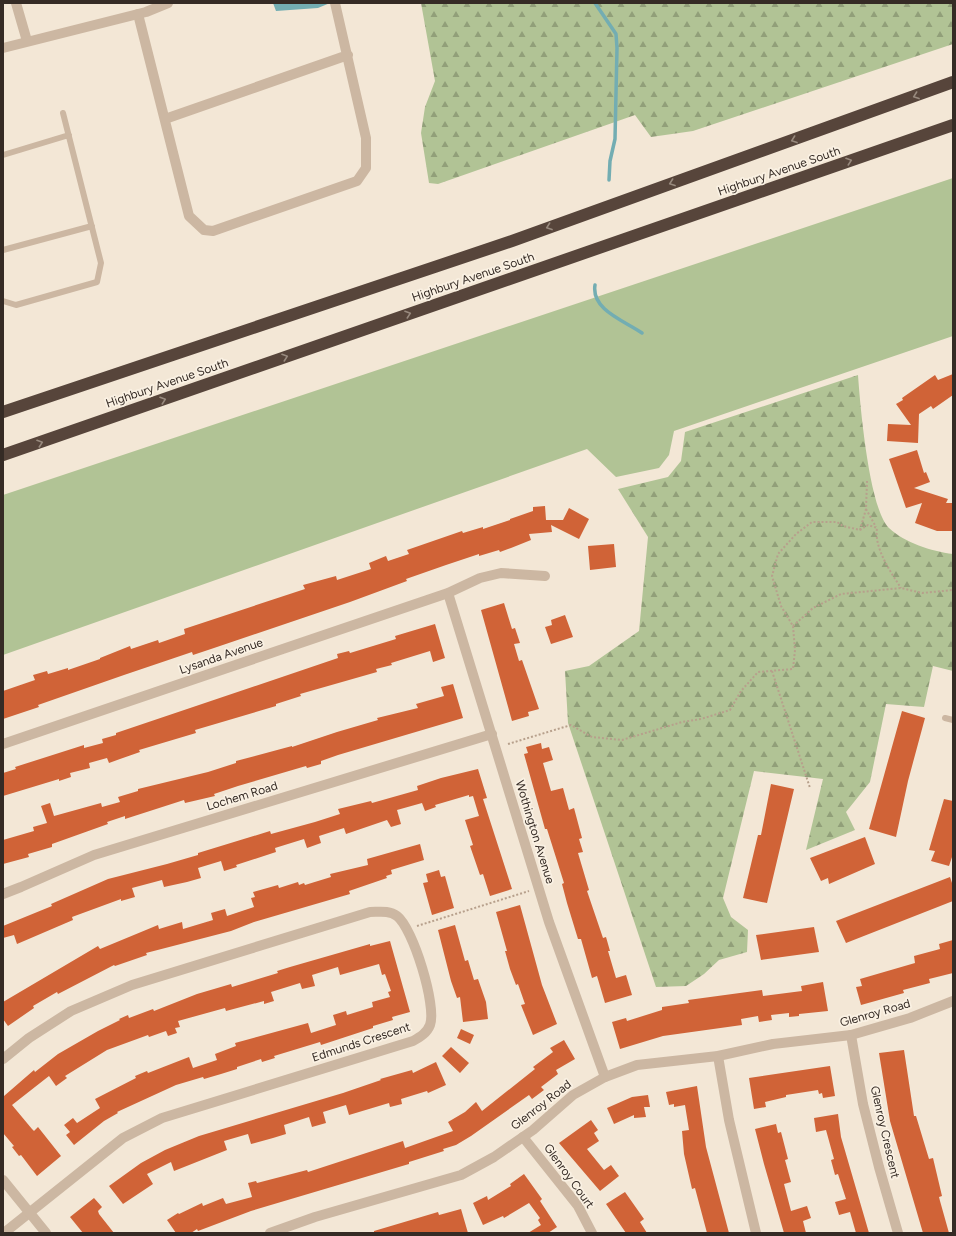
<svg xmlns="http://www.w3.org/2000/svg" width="956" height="1236" font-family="Figtree,sans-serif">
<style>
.green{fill:#b1c395}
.forest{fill:url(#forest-firs)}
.water{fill:#73adb2}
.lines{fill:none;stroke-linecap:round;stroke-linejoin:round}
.stream{stroke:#73adb2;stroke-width:3.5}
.building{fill:#d06337}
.path{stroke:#b7a08c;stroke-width:2;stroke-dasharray:2 2;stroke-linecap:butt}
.service{stroke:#ccb7a2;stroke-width:6}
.minor{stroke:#ccb7a2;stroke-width:10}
.tertiary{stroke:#ccb7a2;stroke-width:10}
.motorway{stroke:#57453b;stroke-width:12}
.oneway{stroke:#988a7e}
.labels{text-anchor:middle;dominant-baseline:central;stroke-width:3.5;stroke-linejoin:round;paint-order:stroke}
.street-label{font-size:12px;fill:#352b25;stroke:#faf1e3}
</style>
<defs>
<pattern id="forest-firs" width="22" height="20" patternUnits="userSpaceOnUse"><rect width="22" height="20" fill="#b1c395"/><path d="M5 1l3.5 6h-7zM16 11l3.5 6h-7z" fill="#919f79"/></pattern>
</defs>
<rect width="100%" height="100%" fill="#f3e7d6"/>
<path class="green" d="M953 178V336L674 431 669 455 659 468 616 477 587 449 3 655V495Z"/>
<path class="forest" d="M421 3H953V44L693 131 651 137 635 115 438 184 429 183 421 133 425 107 435 81Z
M858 375C860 404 869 509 889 528 905 543 931 551 953 554V671L933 666 924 707 886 704 870 782 846 812 855 830 806 850 823 779 754 771 723 898 731 917 748 930 747 952 719 960 704 974 686 986 656 987 568 723 565 671 589 666 639 631 648 537 618 489 668 477 681 461 685 432Z"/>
<path class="water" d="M273 3H330L318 8 276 11Z"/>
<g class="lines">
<path class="stream" d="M595 3 616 34 617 48 615 139 610 161 609 180
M595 285C591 310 625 321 642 333"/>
</g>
<path class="building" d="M953 374V395L933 409 931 406 919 414 918 443 887 441 888 424 911 425 896 404 903 400 902 398 935 375 938 380Z
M917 450 924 473 926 472 930 482 914 488 948 499 946 503H953V531H937L915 523 922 503 906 508 889 459Z
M545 506 546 520H563L569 508 589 519 579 539 551 525 552 532 529 534 531 540 511 548 500 552 499 550 479 556V554L446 565 406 579 407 581 350 602 214 648 193 655 192 652 124 675 38 705 39 707 3 719V691L35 680 33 675 47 671 48 674 68 668V670L100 659V658L130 646 131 649 158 640 159 643 185 634 184 629 305 589 303 585 336 576 337 580 371 569 369 563 386 556 388 561 409 554 407 550 462 531 463 533 483 527V529L510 520V519L533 511V507Z
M614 544 616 567 590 570 588 546Z
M504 603 512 629 515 628 520 643 514 644 519 661 522 660 539 709 528 712 529 716 512 721 481 610Z
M565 615 573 637 551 644 545 627 552 625 551 620Z
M435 624 445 658 433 662 430 651 391 663 392 665 376 669 377 672 300 694 301 696 276 704V706L195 730 196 733 139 750 140 752 120 759 109 763 107 758 89 763 90 768 70 773 71 777 59 781V779L3 796V773L16 769 15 767 84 745V748L103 743 102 739 116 735V733L338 658 337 654 349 651 350 653 396 639 395 636Z
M453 684 463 718 338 755 321 761V764L307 768 306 766 238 786 214 794 215 796 185 803 184 800 125 819V816L107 822 108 824 52 844V847L28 854 29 857 3 864V840L34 831 33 827 47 823 41 806 50 803 54 816 101 803 102 807 120 802 118 797 138 791V789L208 772 236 763V761L292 746V747L337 732 378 720 377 718 418 708 416 704 444 696 441 687Z
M902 711 925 718 908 781 896 837 869 829Z
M541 743 542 749 549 747 553 760 543 763 551 791 563 788 569 810 574 808 582 838 579 839 583 852 578 853 589 890 587 891 603 938 606 937 610 951H608L616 978 626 975 632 995 605 1003 597 976 592 978 581 939H578L567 903 562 884 564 883 547 829H545L524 754 528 753 526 747Z
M478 769 487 798 483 799 512 889 490 896 483 874 480 875 470 846 473 845 465 820 479 816 473 796 469 797V795L435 805 436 807 425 811 422 803 397 810 401 824 391 827 387 820 346 834 344 828 319 836 321 843 307 848 304 839 275 848 276 852 236 865 237 867 224 871 221 861 198 868 201 878 187 882 164 887 162 880 132 888 135 897 121 901V899L72 917 73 920 17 944 14 935 3 938V926L52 906 51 904 108 879 167 864 198 855V853L270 831 271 834 315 822 340 814 338 809 371 801 372 803 418 790 417 786 441 778Z
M771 784 794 789 767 903 743 898 758 835H761Z
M944 799 953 801V854L949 866 931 861 935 851 929 850Z
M865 837 875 864 829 884 828 878 821 881 810 858Z
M420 844 424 860 391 870 392 874 386 876 387 878 349 891 350 894 254 922 231 931 146 953 147 955 115 966 114 965 58 994 57 992 33 1006 34 1008 8 1026 3 1019V1002L98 946 100 949 158 925 159 929 182 922 183 929 213 920 211 913 225 909 227 916 254 907 251 898 255 897 253 892 278 885 279 888 298 882 299 885 304 883 305 885 331 877 330 874 368 865 367 859Z
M439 870 441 877 445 876 454 908 432 915 423 883 428 882 426 874Z
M950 877 953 886V901L846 943 836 921Z
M520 905 542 985 557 1024 533 1035 521 1005 525 1004 518 984 516 985 510 969 505 951H507L496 912Z
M455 925 465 961 468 960 474 980 478 979 486 1002 488 1019 463 1022 460 997 457 998 451 981 438 930Z
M814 927 819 952 761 960 756 935Z
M953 940V973L929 979 930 983 903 990 904 993 861 1005 856 987 862 986 860 979 915 963 914 956 940 949 939 944Z
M390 941 410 1012 392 1017 393 1020 373 1026V1028L321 1045 320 1042 274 1056 275 1058 262 1062 261 1059 237 1067V1069L221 1074 204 1079 203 1077 176 1085 117 1112 118 1113 104 1121 74 1145 66 1135 70 1132 64 1125 73 1118 77 1123 100 1108 95 1099 136 1078 135 1076 147 1071 148 1073 189 1057 193 1068 217 1060 215 1054 236 1046 235 1043 308 1023 311 1033 336 1025 333 1015 346 1011 347 1015 373 1007 372 1002 390 997 388 992 391 991 385 974 382 975 379 964 340 975 338 967 312 975 315 986 302 989 300 983 271 992 274 1001 264 1004V1001L226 1011 225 1008 178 1021 180 1027 175 1028 177 1033 168 1036 166 1031 149 1037 148 1035 107 1050 65 1076 67 1078 56 1086 49 1076 12 1105 32 1129 34 1131 38 1127 61 1156 37 1176 21 1155 19 1156 12 1147 14 1146 3 1133V1095L4 1096 34 1070 35 1072 58 1054 98 1031 120 1020 119 1019 128 1015 129 1018 153 1009 154 1011 197 994 231 984 232 987 278 973 277 971 290 967 370 944V946Z
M823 982 828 1011 799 1014V1016L789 1017V1013L771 1015 772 1020 759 1022 758 1016 741 1019 742 1025 663 1036 620 1049 612 1022 626 1018 627 1021 662 1010V1007L689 1003 688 1000 762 990 763 996 802 991 801 986Z
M461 1029 474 1035 470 1044 457 1038Z
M564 1040 575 1059 556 1070 558 1074 541 1087 544 1090 532 1099 529 1095 471 1136 456 1145 443 1149 444 1151 409 1162V1164L251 1211 198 1231 197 1229 191 1233H176L167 1220 178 1213 179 1214 202 1203 203 1206 223 1198 226 1204 252 1197 248 1183 256 1181 257 1183 307 1170 308 1172 403 1141 405 1148 453 1131 448 1122 465 1112 476 1102 482 1111 535 1069 533 1067 553 1052 550 1048Z
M451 1047 469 1063 460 1073 442 1056Z
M904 1050 914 1116H916L929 1159 933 1158 942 1196 939 1197 940 1201 949 1233H923L890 1121 879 1053Z
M436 1062 446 1085 428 1093 427 1091 401 1099 402 1104 390 1107 389 1103 349 1115 346 1105 323 1112 326 1123 312 1127 309 1117 284 1125 286 1134 273 1138 251 1144 248 1134 224 1141 227 1150 174 1171 171 1162 147 1174 153 1184 123 1204 109 1186 141 1163 165 1150 199 1136 343 1093 381 1080 380 1079 412 1070 413 1073Z
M830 1066 835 1096 823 1098 822 1093 819 1094 818 1090 786 1095V1097L765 1102 766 1107 754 1109 749 1078Z
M697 1086 706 1147 729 1233H707L695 1188 692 1189 684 1154 682 1131 689 1130 685 1105 674 1107V1104L669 1105 666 1092Z
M648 1095 650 1107H644L646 1117 634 1118V1115L614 1124 607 1108 632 1097Z
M838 1114 841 1137 869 1233H856L850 1212 839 1215 835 1202 846 1199 838 1174 835 1175 831 1160 834 1159 826 1130 816 1132 814 1118Z
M591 1120 598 1130 594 1133 599 1141 587 1149 604 1170 611 1165 619 1176 600 1191 559 1143Z
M776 1124 778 1133 781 1132 788 1159 785 1160 791 1182 784 1184 791 1211 807 1206 811 1218 803 1221 806 1233H784L764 1164 755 1129Z
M524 1174 542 1199 540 1201 557 1227 548 1233H528L541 1225 538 1220 540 1218 529 1203 504 1218 503 1216 483 1225 473 1203 487 1196 488 1200 511 1186 510 1184Z
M625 1192 644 1219 640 1222 647 1233H626L606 1204Z
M94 1198 102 1207 98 1211 99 1214 114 1233H83L70 1217Z
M461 1209 468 1233H374V1231L438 1212 439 1215Z"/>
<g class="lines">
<path class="path" d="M866 509 876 527
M860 530 866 509 867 481
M793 626 813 608 841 594 901 588 922 593 953 590
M772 671 810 788
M508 744 571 725 592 737 622 740 682 722 701 719 730 710 741 691 758 672 793 669 795 650 793 626 781 606 772 576 778 554 796 534 812 522H837L843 526 860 530 868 525 877 528C874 548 890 571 901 588
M417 926 529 891"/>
<path class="service" d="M3 155 69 135
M3 250 92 226
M3 301 16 305 97 282 101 263 63 113
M945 718 953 720"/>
<path class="minor" d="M16 3 27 41
M138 14 189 216 204 230 213 231 357 181 366 168V138L335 3
M165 119 348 55
M448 593 549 922 605 1077
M3 744 448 593 480 578 501 573 545 576
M3 894 21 887 94 855 492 734
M851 1035 863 1104 879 1167 898 1233
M718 1056 729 1120 756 1233
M3 1059 29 1038 71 1011 132 985 370 912C379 912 389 910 397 916 413 928 437 1006 430 1025 427 1033 420 1037 413 1041L162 1118 123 1138 4 1233
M523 1137 578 1206 592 1233"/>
<path class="tertiary" d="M3 48 146 12 168 3
M3 1180 46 1233
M270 1233 315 1217 461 1175 494 1157 533 1130 573 1095 605 1077 637 1065 718 1056 773 1044 851 1035 910 1018 953 1001"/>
<path class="motorway" d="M3 412 512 241 953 82
M3 455 953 125"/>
</g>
<defs><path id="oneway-chevron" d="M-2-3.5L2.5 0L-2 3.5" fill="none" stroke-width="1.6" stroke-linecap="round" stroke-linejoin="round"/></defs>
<g class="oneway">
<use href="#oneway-chevron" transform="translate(916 96) rotate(160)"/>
<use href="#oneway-chevron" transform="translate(794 140) rotate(160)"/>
<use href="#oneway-chevron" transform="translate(849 161) rotate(-19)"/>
<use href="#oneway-chevron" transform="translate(672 183) rotate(160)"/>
<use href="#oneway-chevron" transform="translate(549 227) rotate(160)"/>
<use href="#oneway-chevron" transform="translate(408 314) rotate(-19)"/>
<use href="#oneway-chevron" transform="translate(285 357) rotate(-19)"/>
<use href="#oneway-chevron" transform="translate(163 400) rotate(-19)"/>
<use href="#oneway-chevron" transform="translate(40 443) rotate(-19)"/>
</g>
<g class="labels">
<g class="street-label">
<text transform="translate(779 171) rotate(-19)">Highbury Avenue South</text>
<text transform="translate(473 277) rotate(-19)">Highbury Avenue South</text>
<text transform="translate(167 383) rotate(-19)">Highbury Avenue South</text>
<text transform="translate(221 656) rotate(-19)">Lysanda Avenue</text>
<text transform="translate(242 796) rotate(-17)">Lochem Road</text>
<text transform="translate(535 832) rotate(73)">Wothington Avenue</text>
<text transform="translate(875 1013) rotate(-16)">Glenroy Road</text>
<text transform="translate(361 1042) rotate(-18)">Edmunds Crescent</text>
<text transform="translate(541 1105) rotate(-38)">Glenroy Road</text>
<text transform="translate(885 1132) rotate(77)">Glenroy Crescent</text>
<text transform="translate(569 1176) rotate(54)">Glenroy Court</text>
</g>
</g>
<rect width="956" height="1236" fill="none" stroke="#352b25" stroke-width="8"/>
</svg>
